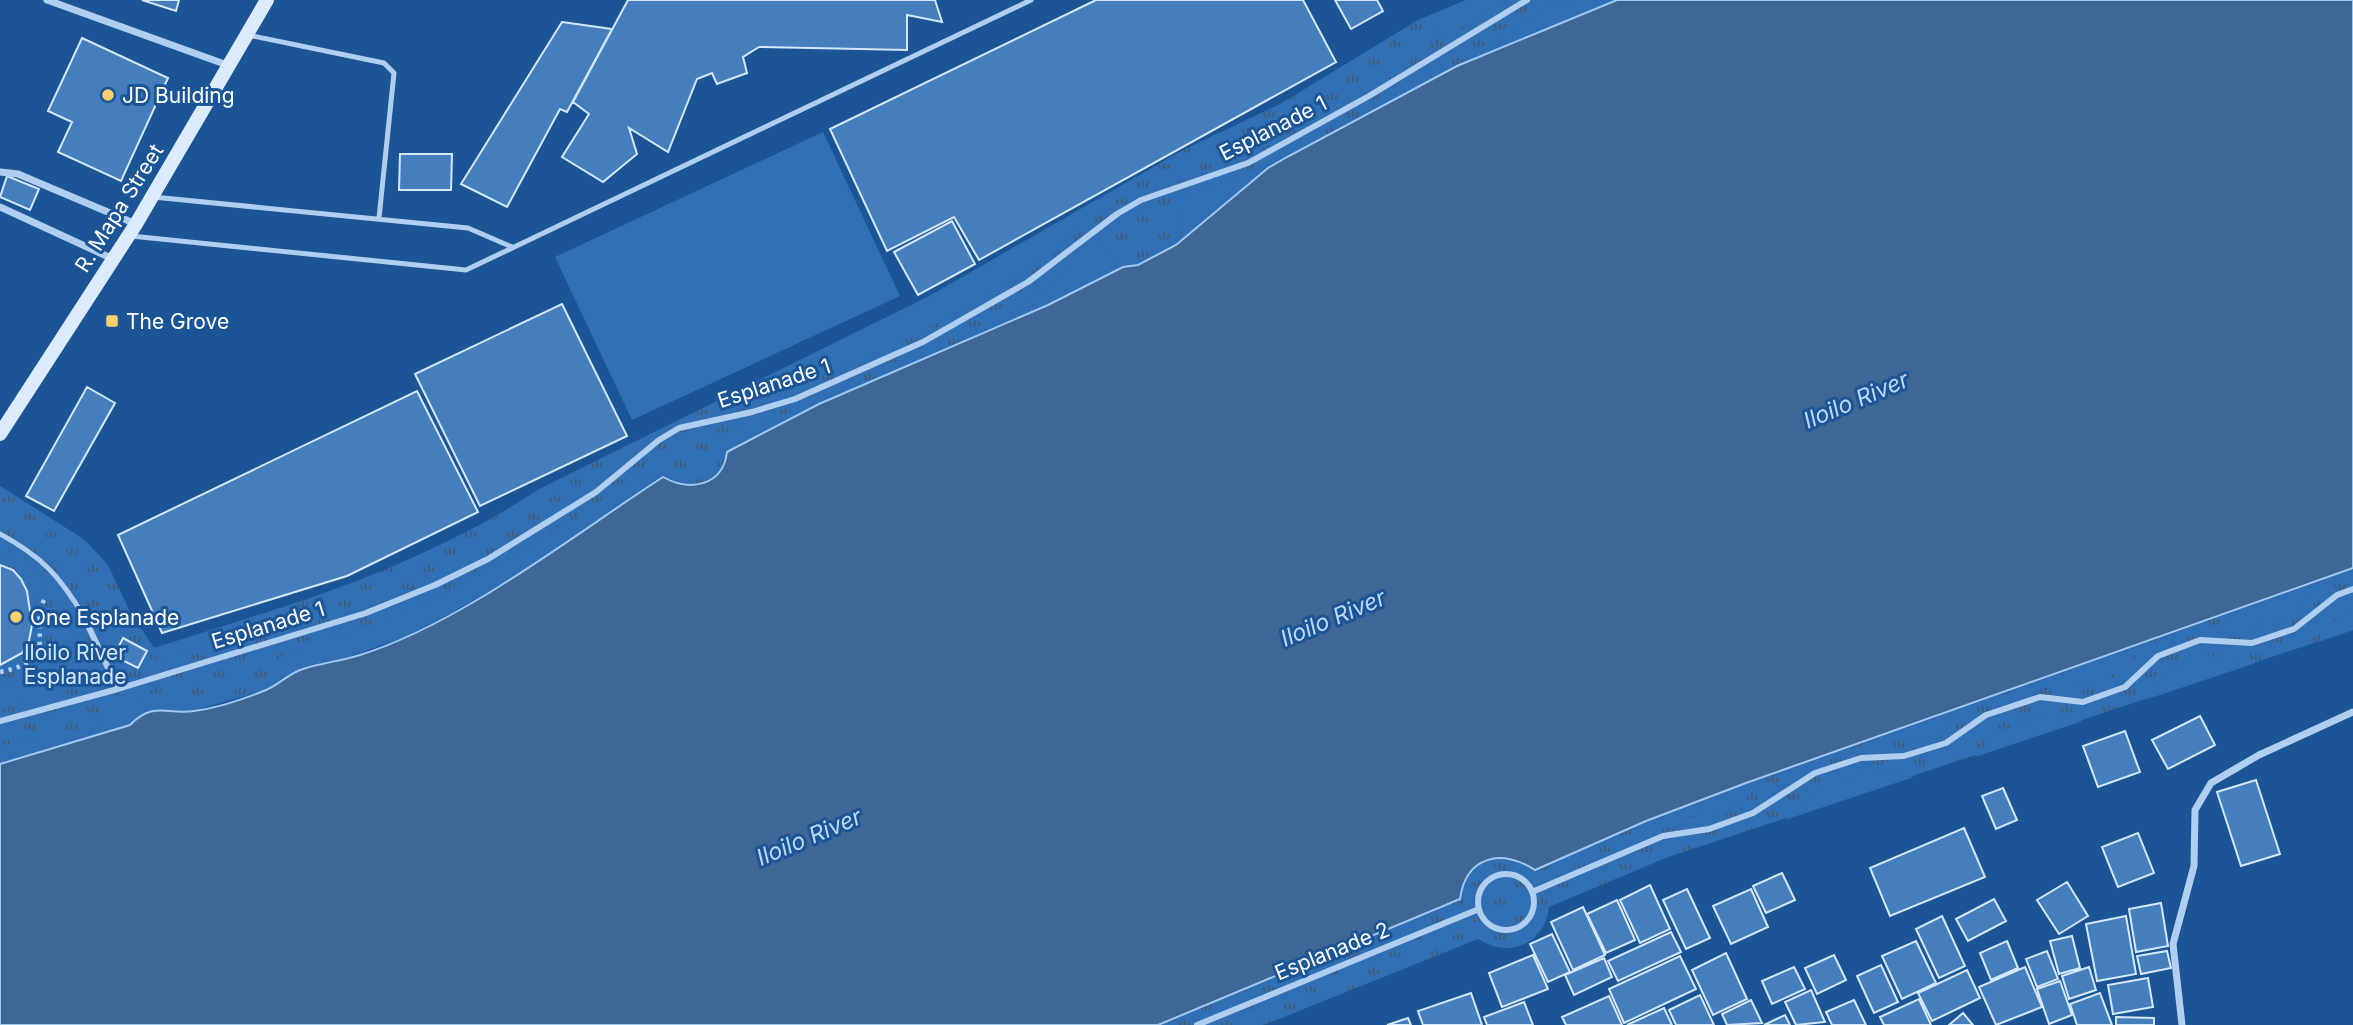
<svg xmlns="http://www.w3.org/2000/svg" width="2353" height="1025" font-family="Inter,sans-serif">
<style>
.park{fill:url(#park-tufts)}
.garden{fill:#306fb4}
.water{fill:#3f6796;stroke:#a2c9f1;stroke-width:2}
.building{fill:#447ebd;stroke:#d5e8fb;stroke-width:2}
.lines{fill:none;stroke-linecap:round;stroke-linejoin:round}
.path{stroke:#afcef0;stroke-width:4.5;stroke-dasharray:3.5 5;stroke-linecap:butt}
.service{stroke:#afcef0;stroke-width:5}
.pedestrian{stroke:#afcef0;stroke-width:6}
.minor{stroke:#afcef0;stroke-width:7}
.secondary{stroke:#dcebfb;stroke-width:14}
.poi-dot{fill:#ffd06d;stroke:#1b5596;stroke-width:2.5}
.labels{text-anchor:middle;dominant-baseline:central;stroke-width:6;stroke-linejoin:round;paint-order:stroke}
.poi-label{font-size:21px;fill:#fff;stroke:#1b5596;text-anchor:start}
.street-label{font-size:21px;fill:#fff;stroke:#1b5596}
.park-label{font-size:21px;fill:#d5e8fb;stroke:#1b5596}
.water-label{font-size:23px;font-style:italic;fill:#bbd8f6;stroke:#1b5596}
</style>
<defs>
<pattern id="park-tufts" width="24" height="20" patternUnits="userSpaceOnUse" patternTransform="scale(1.75)"><rect width="24" height="20" fill="#306fb4"/><path d="M3 7l-1-3M5 7V3M7 7l1-3M15 17l-1-3M17 17v-4M19 17l1-3" fill="none" stroke="#415a76"/></pattern>
</defs>
<rect width="100%" height="100%" fill="#1b5596"/>
<path class="park" d="M1466 0H1617L1457 66 1287 157 1176 245 1138 265 1123 267 1048 305 819 404 728 452C723 480 699 491 673 483L485 594 300 669 267 690 0 764V486L85 540 108 565 130 612 154 648C185 640 215 629 246 619 349 587 450 548 541 488L929 296 1183 150 1280 104 1418 20Z
M2353 568V630L1668 857 1549 907C1545 944 1509 959 1478 939L1264 1025H1158L1460 899C1467 856 1502 848 1535 870L1646 821 1746 783Z"/>
<path class="garden" d="M1466 0H1509L1439 40 1428 16Z
M1617 0 1611 2 1457 66 1558 1Z
M823 132 900 296 632 420 555 257Z
M1261 167 1268 168 1182 239 1175 201Z
M1079 211 1075 229 1026 272 944 320 835 371 747 401 743 388 929 297Z
M1098 243 1123 267 1048 305 989 331 1062 276Z
M819 404 738 446 737 427Z
M641 474 650 486 485 594 444 617 405 637 281 681V656C361 632 438 599 511 558 556 533 598 502 641 474Z
M0 554 23 562 47 583 34 600 18 568 0 561Z
M2321 579 2293 615 2252 626 2213 617Z
M55 601 63 607 84 647C78 679 68 701 32 703 17 704 12 703 0 711V687C30 673 51 673 52 634 52 623 51 612 55 601Z
M299 602 287 619 157 660 154 648Z
M2353 606V630L2318 642 2345 609Z
M2146 641C2111 682 2105 689 2050 675Z
M2204 655 2256 663 2148 699 2168 672Z
M163 691 192 712C168 709 149 706 130 725L0 764V747C36 732 99 745 121 704Z
M1970 703C1939 734 1923 746 1877 736Z
M2044 715 2083 721 1975 757 1994 733Z
M1863 772 1914 777 1785 820 1816 791Z
M1772 774C1732 815 1717 819 1660 815Z"/>
<path class="water" d="M1617 0H2353V568L1746 783 1646 821 1535 870C1502 848 1466 856 1460 899L1158 1025H0V764L130 725C154 701 166 715 194 711 217 708 244 699 266 690 279 685 289 673 303 669 321 663 341 661 360 655 462 623 572 536 663 477 690 492 723 486 727 452L819 404 1048 305 1123 267 1138 265 1176 245 1268 168 1287 157 1457 66Z"/>
<path class="building" d="M142 0H179L176 11Z
M628 0H935L942 22 907 15V50L759 47 743 57 747 73 717 84 712 73 697 79 668 152 629 128 637 154 603 182 562 157 589 114 573 102Z
M1096 0H1303L1336 62 979 260 954 217 887 251 830 129Z
M1335 0H1377L1383 11 1351 29Z
M562 22 612 29 567 112 560 109 507 207 461 184Z
M82 38 168 78 121 181 58 152 72 122 48 111Z
M400 154H452L451 190H399Z
M7 176 39 189 30 210 0 197Z
M952 221 975 264 918 295 894 252Z
M562 304 627 436 480 506 415 374Z
M87 387 115 403 54 511 26 496Z
M417 391 478 512 347 576 162 633 118 535Z
M0 565 13 570 21 579 27 591 32 625 29 641 22 653 0 665Z
M123 638 147 651 138 668 114 656Z
M2200 716 2215 745 2168 769 2152 740Z
M2125 731 2140 772 2098 787 2083 746Z
M2256 780 2280 854 2241 866 2217 792Z
M2003 788 2017 820 1996 829 1982 796Z
M1964 828 1985 877 1890 916 1870 868Z
M2138 833 2154 873 2118 887 2102 847Z
M1782 873 1795 900 1766 913 1753 886Z
M2067 882 2088 916 2059 934 2037 900Z
M1650 885 1670 929 1640 943 1620 900Z
M1687 889 1710 938 1686 949 1663 900Z
M1751 889 1768 927 1731 944 1713 906Z
M1994 899 2006 921 1968 941 1956 919Z
M1617 900 1635 940 1606 953 1587 914Z
M2161 903 2168 946 2136 952 2129 909Z
M1583 907 1605 955 1573 970 1551 922Z
M1942 916 1965 966 1939 978 1916 929Z
M2126 916 2136 974 2097 981 2086 924Z
M1671 932 1681 952 1618 981 1608 961Z
M1552 934 1570 972 1548 982 1530 944Z
M2072 936 2080 968 2059 974 2050 941Z
M1916 941 1936 983 1902 999 1882 956Z
M2007 941 2018 968 1991 980 1980 953Z
M2047 951 2058 979 2037 987 2026 959Z
M2167 951 2171 968 2141 974 2137 956Z
M1726 953 1747 999 1713 1015 1692 970Z
M1533 955 1548 989 1502 1007 1489 973Z
M1834 955 1846 980 1817 994 1805 968Z
M1680 956 1696 989 1624 1023 1609 989Z
M1604 958 1612 977 1574 995 1565 975Z
M1881 965 1898 1002 1874 1013 1857 976Z
M1794 967 1805 989 1772 1004 1762 981Z
M2025 967 2042 1007 1996 1025 1979 987Z
M2089 967 2096 990 2069 999 2062 976Z
M1967 970 1980 998 1932 1021 1918 993Z
M2148 978 2153 1007 2113 1014 2108 985Z
M2060 981 2072 1015 2049 1024 2037 989Z
M1811 990 1825 1022 1796 1025 1785 1002Z
M1471 993 1482 1025H1423L1418 1011Z
M2100 993 2112 1025H2077L2070 1004Z
M1700 995 1714 1025H1676L1669 1010Z
M1609 996 1622 1025H1566L1562 1017Z
M1919 999 1931 1025H1884L1880 1017Z
M1751 1000 1762 1023 1727 1025 1722 1014Z
M1854 1000 1866 1025H1832L1826 1012Z
M1524 1002 1533 1025H1487L1484 1017Z
M1664 1008 1672 1025H1627Z
M1963 1013 1973 1025H1949Z
M1785 1015 1790 1025H1764Z
M2116 1017 2154 1018V1025H2116Z
M1408 1018 1411 1025H1387Z"/>
<g class="lines">
<path class="path" d="M0 672C64 659 27 632 45 598"/>
<path class="service" d="M248 35 384 63 394 73 379 218
M153 197 468 228 512 247
M131 236 466 270 1031 0
M0 534C42 557 60 576 84 617"/>
<path class="pedestrian" d="M84 617 118 689
M0 721 118 689 366 613 435 585 488 559 596 492 659 440 679 428 752 412 795 399 923 342 1028 282 1117 214 1141 200 1248 163 1369 96 1527 0
M1478 902a28 28 0 1 1 56 0a28 28 0 1 1-56 0Z
M1532 892 1663 836 1709 829 1753 813 1815 773 1861 758 1904 756 1946 743 1986 715 2040 697 2083 702 2125 687 2158 656 2200 640 2252 643 2294 629 2337 595 2353 589
M1197 1025 1479 909"/>
<path class="minor" d="M47 0 230 66
M0 172 18 174 136 224
M0 207 113 259
M2182 1025 2173 944 2194 866 2195 810 2211 783 2259 755 2353 712"/>
<path class="secondary" d="M0 434 136 224 267 0"/>
</g>
<g class="poi-dot">
<circle cx="108" cy="95" r="7"/>
<rect x="105" y="314" width="14" height="14" rx="3.5"/>
<circle cx="16" cy="617" r="7"/>
</g>
<g class="labels">
<g class="poi-label">
<text x="122" y="95">JD Building</text>
<text x="126" y="321">The Grove</text>
<text x="30" y="617">One Esplanade</text>
</g>
<g class="street-label">
<text transform="translate(1273 128) rotate(-27)">Esplanade 1</text>
<text transform="translate(119 208) rotate(-58)">R. Mapa Street</text>
<text transform="translate(774 383) rotate(-18)">Esplanade 1</text>
<text transform="translate(268 625) rotate(-17)">Esplanade 1</text>
<text transform="translate(1332 951) rotate(-22)">Esplanade 2</text>
</g>
<g class="park-label">
<text x="75" y="652">Iloilo River<tspan x="75" dy="24">Esplanade</tspan></text>
</g>
<g class="water-label">
<text transform="translate(1856 400) rotate(-23)">Iloilo River</text>
<text transform="translate(1333 618) rotate(-23)">Iloilo River</text>
<text transform="translate(809 837) rotate(-23)">Iloilo River</text>
</g>
</g>
</svg>
